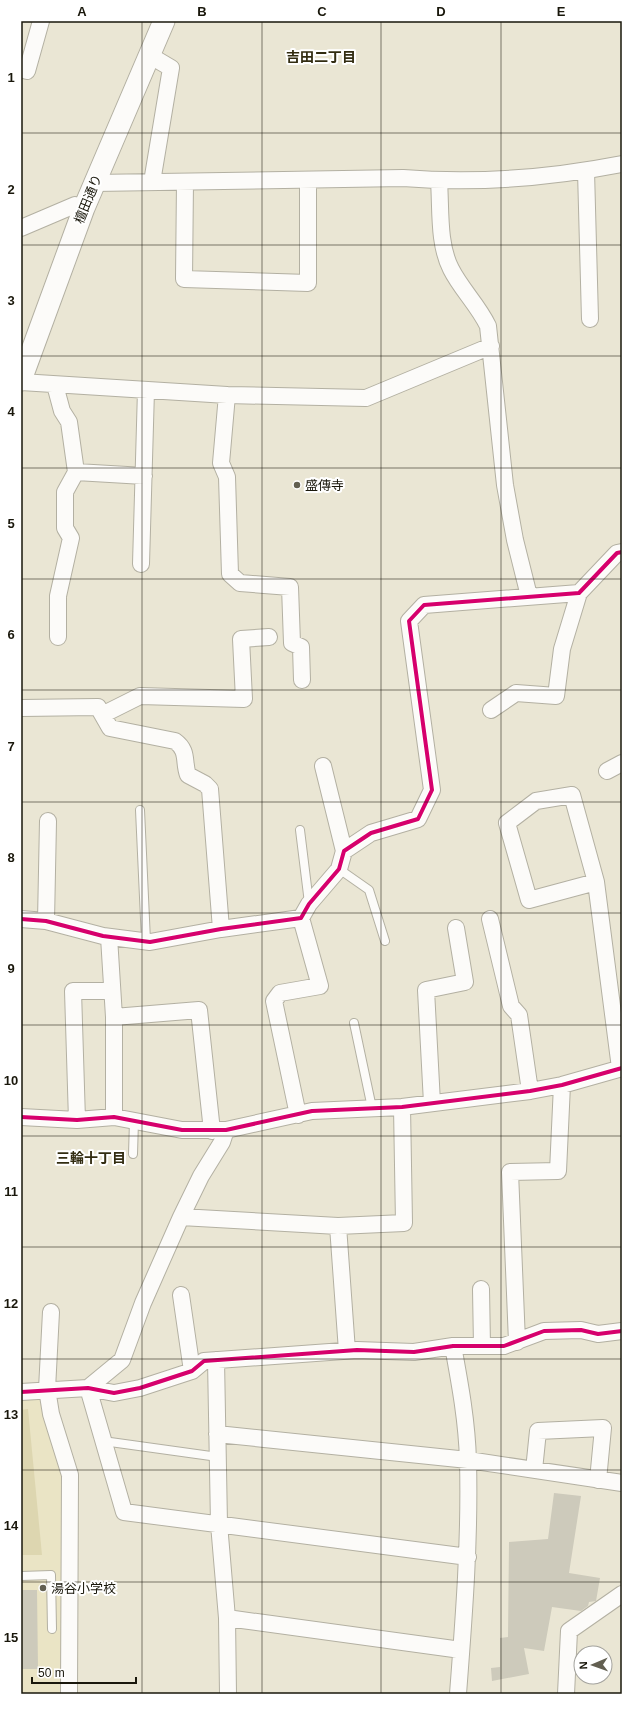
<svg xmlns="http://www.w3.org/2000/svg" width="643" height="1715" font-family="Arial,'Noto Sans JP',sans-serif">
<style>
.built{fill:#eae4c5}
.green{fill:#ddd6b0}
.building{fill:#cdcabb}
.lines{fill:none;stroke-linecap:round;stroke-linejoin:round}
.service-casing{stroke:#b3b0a2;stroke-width:10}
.minor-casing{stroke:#b3b0a2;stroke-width:18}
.tertiary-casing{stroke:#b3b0a2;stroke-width:23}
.service{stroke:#fcfbf9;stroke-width:8}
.minor{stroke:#fcfbf9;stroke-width:16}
.tertiary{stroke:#fcfbf9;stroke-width:21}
.cycleway-casing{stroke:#fff;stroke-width:6}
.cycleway{stroke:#d6006c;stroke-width:4}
.grid{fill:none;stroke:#19170b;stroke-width:1;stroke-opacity:0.55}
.poi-dot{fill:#625f51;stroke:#fff;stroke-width:1.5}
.labels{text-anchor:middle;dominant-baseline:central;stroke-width:4;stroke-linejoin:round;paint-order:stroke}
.street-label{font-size:13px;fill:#19170b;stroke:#fff}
.poi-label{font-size:13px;fill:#19170b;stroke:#fff;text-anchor:start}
.neighbourhood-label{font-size:14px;font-weight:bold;fill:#322c11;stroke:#fff}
.neatline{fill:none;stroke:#19170b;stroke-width:1.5}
.grid-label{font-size:13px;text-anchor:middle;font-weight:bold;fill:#19170b}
</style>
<rect width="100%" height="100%" fill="#eae6d4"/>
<path class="built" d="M39 1398 66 1481 65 1694H21V1400Z"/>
<path class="green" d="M28 1409 42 1555H21V1410Z"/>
<path class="building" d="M554 1493 581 1496 569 1573 600 1578 596 1601 589 1602 588 1606 581 1611 552 1607 544 1651 524 1648 529 1674 492 1681 491 1668 500 1667V1638L508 1637 509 1542 548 1539Z
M21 1590H37L38 1669H21Z"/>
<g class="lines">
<g class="service-casing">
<path id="service" d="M140 810 146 941
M300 830 309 903
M339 869 369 890 385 941
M354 1023 372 1108
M133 1154 134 1121
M103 1441 218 1457
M21 1576 51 1575 52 1629"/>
</g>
<g class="minor-casing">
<path id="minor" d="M149 55 171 68 152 182
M21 69 27 71 41 21
M586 171 590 319
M439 181C441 209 438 244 451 269 461 289 478 305 488 326L505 485 515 540 529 596
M185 182 184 279 308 283V180
M94 183 403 178C476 184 550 178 622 164
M21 228 75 205 84 208
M21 382 227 395 366 398 491 346
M55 385 62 411 69 422 76 472
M227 395 221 463 227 477 230 574 240 583 290 587 292 643 301 647 302 680
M141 564 146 390
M58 637V596L71 538 65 528V492L76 472 144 476
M21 708 98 707 110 728 175 741C189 751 183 762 188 775L205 784 210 789 221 929
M491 710 516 693 556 696 562 649 579 593
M104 714 140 696 244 699 241 639 269 637
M323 766 344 851
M607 771 622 763
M596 882 529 900 507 823 536 801 572 795 596 882 620 1068
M21 919 46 921 103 936 150 942 221 929 301 918 309 904 339 869 344 851 371 833 418 819 432 790 409 621 424 605 579 593 617 553 622 552
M490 919 511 1006 519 1015 530 1091
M46 921 48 821
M109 937 114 1017V1117
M114 1017 199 1010 212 1131
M432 1103 426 990 465 982 456 928
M298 1115 274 1001 280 993 320 986 301 918
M21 1117 77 1120 114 1117 182 1130H226L312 1111 402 1107 530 1091 562 1085 622 1068
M77 1120 73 991H112
M181 1217 338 1226 404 1223 402 1107
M338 1226 347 1351
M481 1289 482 1346
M181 1295 192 1371
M51 1312 47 1389 51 1414 70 1475 69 1694
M517 1342 510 1172 558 1171 562 1085
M453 1346C460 1384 467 1422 468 1461 470 1539 464 1616 458 1694
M216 1360 219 1524 227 1618 228 1694
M88 1388 124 1512 468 1557
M88 1388 122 1360 143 1303 181 1217 201 1176 222 1142 226 1130
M21 1392 88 1388 114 1393 140 1388 192 1371 204 1361 357 1350 414 1352 453 1346H504L544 1331 581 1330 598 1334 622 1331
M217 1434 468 1460 622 1483
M534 1470 538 1431 603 1428 598 1480
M227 1618 461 1650
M566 1694 569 1631 622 1594"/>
</g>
<g class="tertiary-casing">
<path id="tertiary" d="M21 380 84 208 164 21"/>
</g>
<use href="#service" class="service"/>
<use href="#minor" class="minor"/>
<use href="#tertiary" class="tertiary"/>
<g class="cycleway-casing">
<path id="cycleway" d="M21 919 46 921 103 936 150 942 221 929 301 918 309 904 339 869 344 851 371 833 418 819 432 790 409 621 424 605 579 593 617 553 622 552
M21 1117 77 1120 114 1117 182 1130H226L312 1111 402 1107 530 1091 562 1085 622 1068
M21 1392 88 1388 114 1393 140 1388 192 1371 204 1361 357 1350 414 1352 453 1346H504L544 1331 581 1330 598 1334 622 1331"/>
</g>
<use href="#cycleway" class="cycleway"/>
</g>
<path class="grid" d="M142 21V1694M262 21V1694M381 21V1694M501 21V1694M21 133H622M21 245H622M21 356H622M21 468H622M21 579H622M21 690H622M21 802H622M21 913H622M21 1025H622M21 1136H622M21 1247H622M21 1359H622M21 1470H622M21 1582H622"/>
<g class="poi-dot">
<circle cx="297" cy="485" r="4"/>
<circle cx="43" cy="1588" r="4"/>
</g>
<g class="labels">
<g class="street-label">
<text transform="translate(88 199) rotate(-68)">檀田通り</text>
</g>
<g class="poi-label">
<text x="305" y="485">盛傳寺</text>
<text x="51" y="1588">湯谷小学校</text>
</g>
<g class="neighbourhood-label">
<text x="321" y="57">吉田二丁目</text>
<text x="91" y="1158">三輪十丁目</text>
</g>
</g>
<rect width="643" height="1715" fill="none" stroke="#ffffff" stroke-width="44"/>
<g transform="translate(593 1665) rotate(268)"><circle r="19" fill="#ffffff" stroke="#a3a29d"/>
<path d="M0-3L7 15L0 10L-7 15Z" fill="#625f51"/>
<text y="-6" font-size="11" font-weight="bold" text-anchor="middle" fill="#19170b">N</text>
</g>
<path d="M32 1677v6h104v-6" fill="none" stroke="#19170b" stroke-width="2"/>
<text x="38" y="1677" font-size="12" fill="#19170b" stroke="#ffffff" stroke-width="3" paint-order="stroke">50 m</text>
<rect x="22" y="22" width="599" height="1671" class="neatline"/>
<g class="grid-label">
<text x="82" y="16">A</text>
<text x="202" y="16">B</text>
<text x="322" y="16">C</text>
<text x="441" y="16">D</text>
<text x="561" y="16">E</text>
<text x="11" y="82">1</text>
<text x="11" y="194">2</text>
<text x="11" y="305">3</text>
<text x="11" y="416">4</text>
<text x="11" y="528">5</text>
<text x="11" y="639">6</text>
<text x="11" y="751">7</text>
<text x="11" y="862">8</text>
<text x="11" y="973">9</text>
<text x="11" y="1085">10</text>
<text x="11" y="1196">11</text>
<text x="11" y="1308">12</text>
<text x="11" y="1419">13</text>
<text x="11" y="1530">14</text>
<text x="11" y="1642">15</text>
</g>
</svg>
